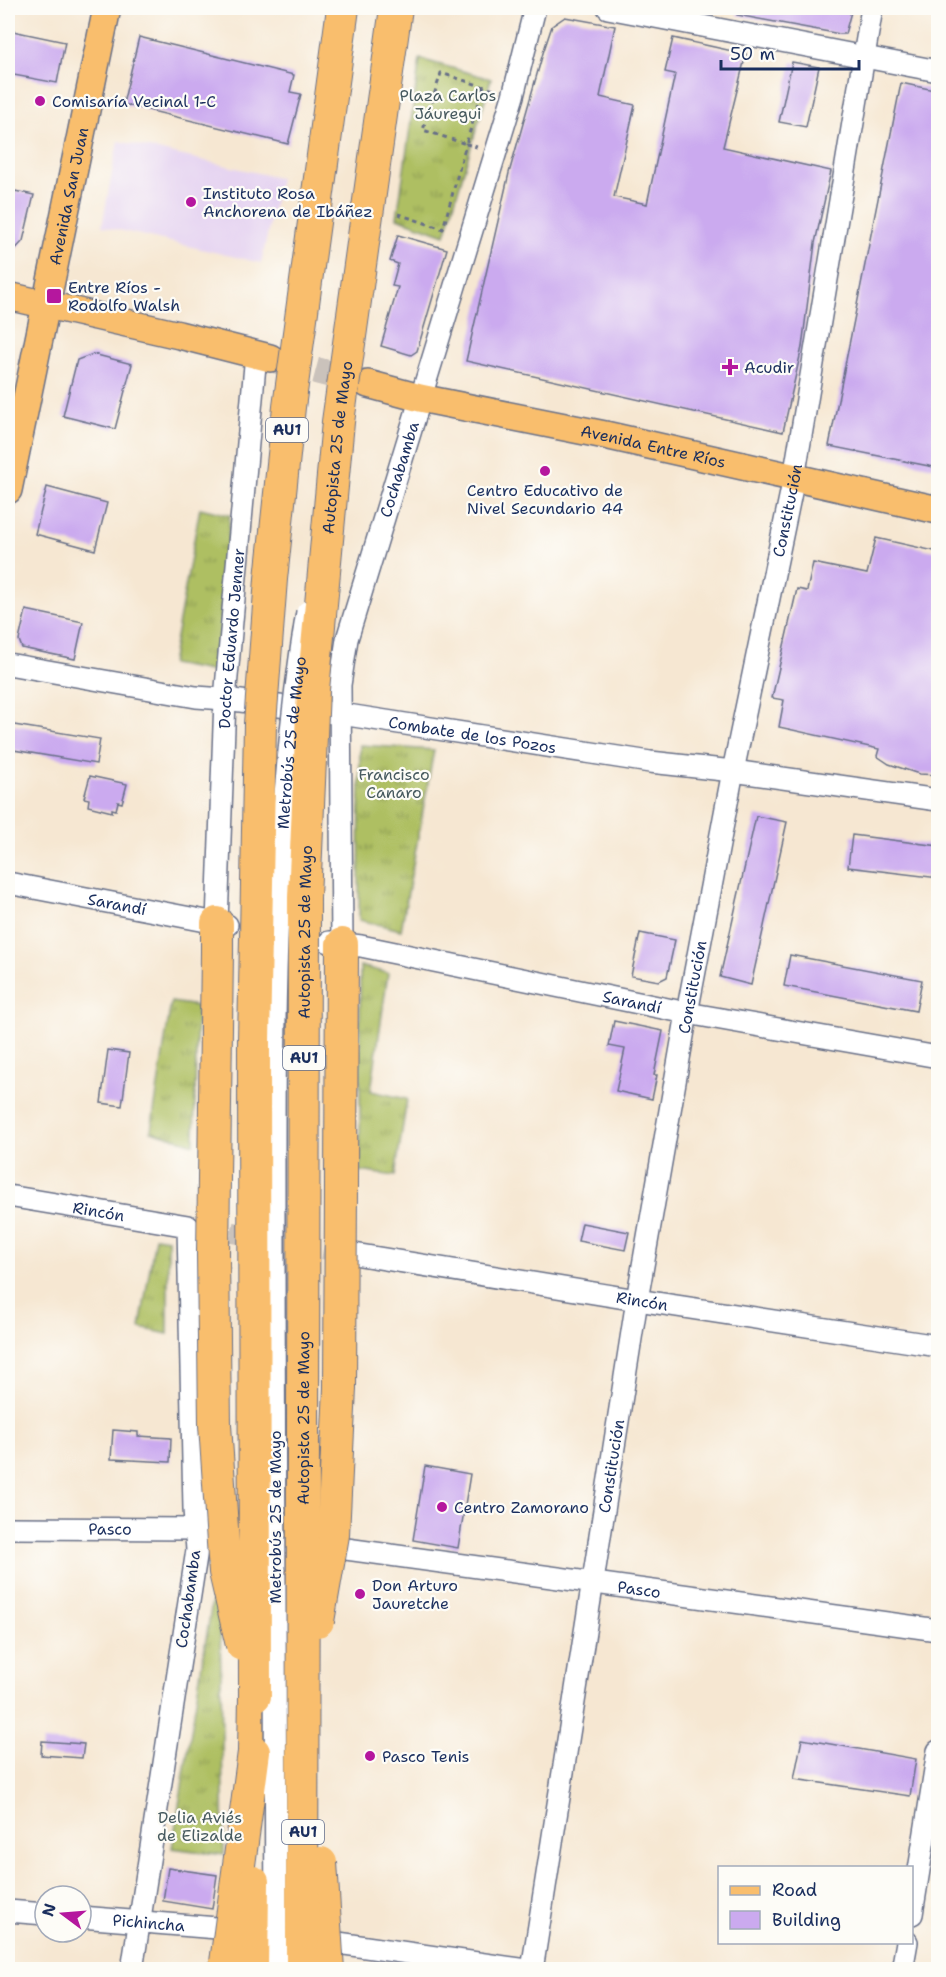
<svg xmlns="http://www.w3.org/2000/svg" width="946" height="1977" font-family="'Shantell Sans',sans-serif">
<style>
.built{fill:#e5d3f1}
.grass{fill:url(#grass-tufts);stroke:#647760;stroke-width:1.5}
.building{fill:#cbaaef}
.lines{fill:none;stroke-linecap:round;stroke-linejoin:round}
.minor-tunnel{stroke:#cac2bb;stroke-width:21;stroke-dasharray:21 10;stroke-linecap:butt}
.major-tunnel{stroke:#cac2bb;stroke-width:27;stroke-dasharray:27 14;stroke-linecap:butt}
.minor-casing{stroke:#686f87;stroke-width:24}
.major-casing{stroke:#686f87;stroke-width:30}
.highway-casing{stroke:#686f87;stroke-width:34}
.path{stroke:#686f87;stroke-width:3;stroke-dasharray:4.5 4.5;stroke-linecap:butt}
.minor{stroke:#fff;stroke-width:21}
.major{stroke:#f9be6d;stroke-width:27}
.highway{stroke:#f9be6d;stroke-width:32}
.minor-bridge-casing{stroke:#686f87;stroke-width:24;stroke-linecap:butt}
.highway-bridge-casing{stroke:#686f87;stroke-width:34;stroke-linecap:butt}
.minor-bridge{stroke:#fff;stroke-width:21}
.highway-bridge{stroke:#f9be6d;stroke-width:32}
.poi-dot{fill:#b5179e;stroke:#fdfcf7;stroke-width:2}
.labels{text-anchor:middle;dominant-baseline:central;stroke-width:4.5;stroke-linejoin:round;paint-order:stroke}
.shield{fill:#fdfcf7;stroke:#5f6c8c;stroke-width:1.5}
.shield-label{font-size:15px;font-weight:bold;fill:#1b2f5e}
.park-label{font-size:16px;fill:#475a5f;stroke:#fdfcf7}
.poi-label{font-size:16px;fill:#1b2f5e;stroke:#fdfcf7;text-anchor:start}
.street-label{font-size:16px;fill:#1b2f5e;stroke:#fdfcf7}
</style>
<defs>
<pattern id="grass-tufts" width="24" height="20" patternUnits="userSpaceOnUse" patternTransform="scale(1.5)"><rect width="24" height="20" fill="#aebf62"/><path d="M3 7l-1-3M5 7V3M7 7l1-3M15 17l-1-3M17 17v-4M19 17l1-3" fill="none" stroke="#8d9c54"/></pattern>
</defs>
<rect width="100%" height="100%" fill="#fdfcf7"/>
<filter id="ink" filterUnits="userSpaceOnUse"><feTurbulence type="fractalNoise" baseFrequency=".0167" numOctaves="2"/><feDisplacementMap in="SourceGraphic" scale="12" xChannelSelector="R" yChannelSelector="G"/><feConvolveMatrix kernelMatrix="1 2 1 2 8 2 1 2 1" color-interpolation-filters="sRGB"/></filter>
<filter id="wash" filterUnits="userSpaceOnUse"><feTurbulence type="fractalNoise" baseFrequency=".008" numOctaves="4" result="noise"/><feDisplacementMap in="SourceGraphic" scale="24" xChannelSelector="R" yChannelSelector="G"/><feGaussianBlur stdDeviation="1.35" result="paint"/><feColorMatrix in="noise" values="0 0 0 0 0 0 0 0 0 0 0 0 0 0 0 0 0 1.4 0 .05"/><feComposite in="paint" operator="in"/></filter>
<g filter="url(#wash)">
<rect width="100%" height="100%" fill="#f6e7d2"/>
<path class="built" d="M118 141 280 178 261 263 102 226Z"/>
<path class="grass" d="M420 59 491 79 445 235 397 218Z
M200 508 230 515 216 672 171 664Z
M360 745 434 750 401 930 359 920Z
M360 966 388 973 371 1091 407 1099 395 1176 360 1171Z
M171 1002 197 1006 194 1144 151 1131Z
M155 1237 168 1239V1334L140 1328Z
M219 1559 224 1855 172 1848Z"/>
<g id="blocks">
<path class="building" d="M738 8H852L845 34H840L737 15Z
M565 17 615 26 600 97 635 105 614 197 647 204 675 74 665 72 673 38 746 54 723 147 831 171 815 243 802 347 783 432 466 361 509 173 543 53 552 26Z
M8 30 65 42 57 83 8 74Z
M139 37 294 75 290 92 301 94 288 144 123 104Z
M792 62 819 67 806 127 779 122Z
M901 83 939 91V468L829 446Z
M15 191 34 195 23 241 8 257V223Z
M398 235 447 249 417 351 411 355 381 346 398 287 392 286 398 264 390 261Z
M93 354 132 364 115 429 63 416 77 360Z
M47 487 107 503 95 550 35 534Z
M876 538 939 552V775L919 774 889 764 877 756 879 749 779 727 784 700 772 698 797 589 807 591 813 563 867 574Z
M26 610 83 622 75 659 22 648 19 640Z
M8 724 100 739 96 764 8 749Z
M90 776 127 784 122 803 118 802 116 810 112 809V812L88 806 89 799 84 798Z
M756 816 787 822 751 985 720 977Z
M852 835 939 846V878L848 867Z
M640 933 675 940 667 977 659 981 631 976Z
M790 955 922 980 916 1011 784 986Z
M614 1021 663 1031 654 1075H657L652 1099 616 1091 625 1049 609 1046Z
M108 1050 129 1053 122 1106 101 1103Z
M582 1223 629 1232 625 1250 578 1241Z
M113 1430 138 1432V1436L171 1438 170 1462 111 1459Z
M425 1466 470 1474 458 1548 413 1540Z
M802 1739 916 1759 910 1796 794 1779Z
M42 1741 84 1744 82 1758 41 1755Z
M168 1868 217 1875 212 1909 163 1901Z"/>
</g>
</g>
<g filter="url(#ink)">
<use href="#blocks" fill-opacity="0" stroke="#686f87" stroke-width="1.5"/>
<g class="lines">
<path class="minor-tunnel" d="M201 1227 348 1253"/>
<path class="major-tunnel" d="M276 360 364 383"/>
<g class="minor-casing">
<g id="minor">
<path d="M608 8 938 71"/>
<path id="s1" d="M8 664 196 697 225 699 341 714 650 762 733 771 938 800"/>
<path id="s2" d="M8 883 227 925"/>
<path id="s3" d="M217 923 225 699 256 354"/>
<path id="s4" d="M329 942 361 946 687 1013 938 1057"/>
<path id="s5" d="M342 944 340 685 347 639 513 96 535 8"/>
<path id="s6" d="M8 1196 188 1226 194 1509 197 1550 132 1970"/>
<path id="s7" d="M348 1253 637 1300 938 1346"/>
<path id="s8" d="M8 1528 195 1529 208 1531"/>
<path id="s9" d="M339 1548 938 1630"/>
<path d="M8 1911 45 1914"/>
<path d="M912 1914 938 1751"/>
<path id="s10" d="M81 1917 217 1928"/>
<path d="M338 1943 527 1970"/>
<path id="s11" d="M532 1970 637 1300 687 1013 733 771 794 478 872 8"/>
<path d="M902 1970 907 1942"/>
</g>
</g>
<g class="major-casing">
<g id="major">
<path d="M8 296 179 335 270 358"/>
<path id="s12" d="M368 384 420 398 605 435 938 510"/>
<path id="s13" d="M8 490 107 8"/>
</g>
</g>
<g class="highway-casing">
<path id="highway" d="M217 923V952
M341 1186 342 944
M254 1752 255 1696"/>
</g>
<path class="path" d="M484 86 466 144 423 130 441 73 494 90
M398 214 443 229 466 144 477 147"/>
<use href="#minor" class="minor"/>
<use href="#major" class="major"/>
<use href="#highway" class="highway"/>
<g class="minor-bridge-casing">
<g id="minor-bridge">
<path id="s14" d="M276 1970C275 1735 275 1501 274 1266 274 1048 271 828 307 612"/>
</g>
</g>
<g class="highway-bridge-casing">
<g id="highway-bridge">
<path d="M217 952 213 1254 215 1425 225 1572 242 1645"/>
<path d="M318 1621 333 1535 340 1388 341 1186"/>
<path d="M255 1696 254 1042 260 724 271 579 289 407 343 8"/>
<path d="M321 1863 328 1970"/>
<path d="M225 1970 254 1752"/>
<path d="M252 1970 253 1882"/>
<path id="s15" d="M302 1970 304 898 313 690 338 422 396 8"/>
</g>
</g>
<use href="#minor-bridge" class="minor-bridge"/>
<use href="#highway-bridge" class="highway-bridge"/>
</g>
</g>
<g class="poi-dot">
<circle cx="40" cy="101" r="6"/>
<circle cx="191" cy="202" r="6"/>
<rect x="46" y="288" width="16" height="16" rx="3"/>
<path d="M727 358h6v6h6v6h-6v6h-6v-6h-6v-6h6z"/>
<circle cx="545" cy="471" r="6"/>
<circle cx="442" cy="1507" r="6"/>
<circle cx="360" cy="1594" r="6"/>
<circle cx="370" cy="1756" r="6"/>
</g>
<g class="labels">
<g class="shield">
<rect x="266" y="418" width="42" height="24" rx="4.5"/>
<rect x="283" y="1046" width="42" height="24" rx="4.5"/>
<rect x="282" y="1820" width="42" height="24" rx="4.5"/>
</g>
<g class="shield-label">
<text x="287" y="430">AU1</text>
<text x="304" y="1058">AU1</text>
<text x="303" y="1832">AU1</text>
</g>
<g class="park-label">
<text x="448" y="95">Plaza Carlos<tspan x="448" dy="18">Jáuregui</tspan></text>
<text x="394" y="774">Francisco<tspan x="394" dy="18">Canaro</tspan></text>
<text x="200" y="1817">Delia Aviés<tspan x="200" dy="18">de Elizalde</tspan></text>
</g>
<g class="poi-label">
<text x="52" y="101">Comisaría Vecinal 1-C</text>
<text x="203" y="193">Instituto Rosa<tspan x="203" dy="18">Anchorena de Ibáñez</tspan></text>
<text x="68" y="287">Entre Ríos -<tspan x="68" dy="18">Rodolfo Walsh</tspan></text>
<text x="744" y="367">Acudir</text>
<text x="545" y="490" text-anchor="middle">Centro Educativo de<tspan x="545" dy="18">Nivel Secundario 44</tspan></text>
<text x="454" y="1507">Centro Zamorano</text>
<text x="372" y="1585">Don Arturo<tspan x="372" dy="18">Jauretche</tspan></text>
<text x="382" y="1756">Pasco Tenis</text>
</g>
<g class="street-label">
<text stroke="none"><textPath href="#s13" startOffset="300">Avenida San Juan</textPath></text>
<text stroke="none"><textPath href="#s15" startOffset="1524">Autopista 25 de Mayo</textPath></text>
<text stroke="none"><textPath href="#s12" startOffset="292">Avenida Entre Ríos</textPath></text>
<text stroke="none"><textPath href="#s5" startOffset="483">Cochabamba</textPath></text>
<text stroke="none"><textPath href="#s11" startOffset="1482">Constitución</textPath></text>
<text stroke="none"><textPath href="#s3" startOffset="285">Doctor Eduardo Jenner</textPath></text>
<text stroke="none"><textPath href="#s1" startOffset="470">Combate de los Pozos</textPath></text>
<text stroke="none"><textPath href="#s14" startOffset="1228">Metrobús 25 de Mayo</textPath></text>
<text stroke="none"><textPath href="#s2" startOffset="111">Sarandí</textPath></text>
<text stroke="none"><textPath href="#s15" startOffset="1038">Autopista 25 de Mayo</textPath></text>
<text stroke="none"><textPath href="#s11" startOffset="996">Constitución</textPath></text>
<text stroke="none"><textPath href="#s4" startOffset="309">Sarandí</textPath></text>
<text stroke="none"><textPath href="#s6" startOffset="92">Rincón</textPath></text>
<text stroke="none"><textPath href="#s7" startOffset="298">Rincón</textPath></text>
<text stroke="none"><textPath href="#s15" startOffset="552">Autopista 25 de Mayo</textPath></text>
<text stroke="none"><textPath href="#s11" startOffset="510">Constitución</textPath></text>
<text transform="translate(275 1517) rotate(-90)">Metrobús 25 de Mayo</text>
<text stroke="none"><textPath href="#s8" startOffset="102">Pasco</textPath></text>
<text stroke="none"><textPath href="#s9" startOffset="303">Pasco</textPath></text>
<text transform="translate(188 1599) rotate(-82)">Cochabamba</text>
<text stroke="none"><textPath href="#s10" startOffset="68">Pichincha</textPath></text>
</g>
</g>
<rect width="946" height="1977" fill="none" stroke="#fdfcf7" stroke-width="30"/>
<rect x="718" y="1866" width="195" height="78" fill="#fdfcf7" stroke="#a3aaba" stroke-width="1.5"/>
<rect x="730" y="1886" width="30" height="9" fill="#f9be6d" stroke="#a3aaba" stroke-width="1.5"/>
<text x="772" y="1896" font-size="18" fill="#1b2f5e">Road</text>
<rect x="730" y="1911" width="30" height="18" fill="#cbaaef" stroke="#a3aaba" stroke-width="1.5"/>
<text x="772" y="1926" font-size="18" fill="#1b2f5e">Building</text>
<g transform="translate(63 1914) rotate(286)"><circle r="28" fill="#fdfcf7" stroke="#a3aaba" stroke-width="1.5"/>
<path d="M0-4.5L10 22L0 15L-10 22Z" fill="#b5179e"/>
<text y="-9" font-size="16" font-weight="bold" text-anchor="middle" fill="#1b2f5e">N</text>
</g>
<path d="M721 60v9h138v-9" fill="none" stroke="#1b2f5e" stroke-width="3"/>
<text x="730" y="60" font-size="18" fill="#1b2f5e" stroke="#fdfcf7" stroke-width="4.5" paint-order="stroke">50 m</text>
</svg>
